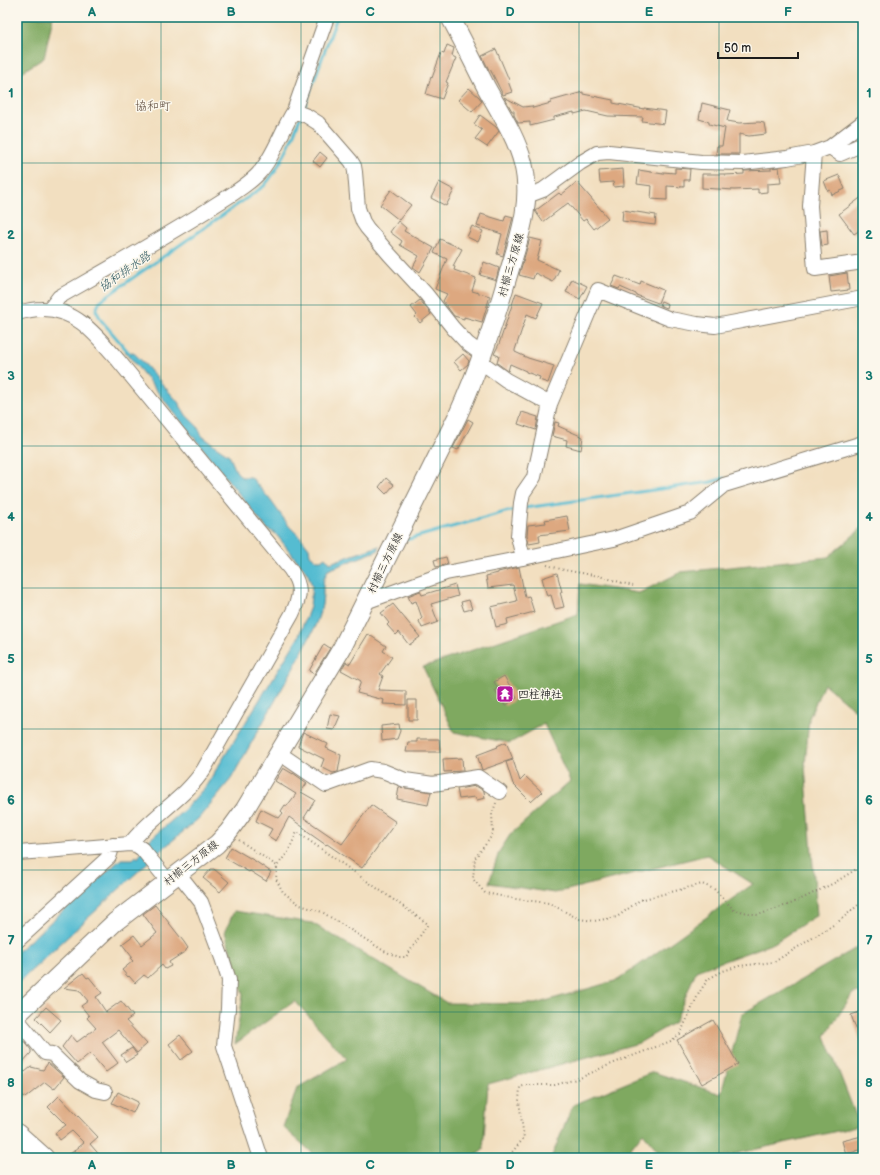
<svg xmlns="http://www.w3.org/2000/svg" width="880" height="1175" font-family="'Balsamiq Sans','Klee One',sans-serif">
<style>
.forest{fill:#7fa960;stroke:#4e623e}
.water{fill:#54bcd1;stroke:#386c76}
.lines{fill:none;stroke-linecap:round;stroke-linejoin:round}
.stream{stroke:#54bcd1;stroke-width:3}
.building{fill:#dda880}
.minor-casing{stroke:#877e6e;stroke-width:16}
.major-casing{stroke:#877e6e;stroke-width:20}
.path{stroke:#877e6e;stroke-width:2;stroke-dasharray:1 3;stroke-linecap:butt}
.minor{stroke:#fff;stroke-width:14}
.major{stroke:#fff;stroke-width:18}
.grid{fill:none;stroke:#0f766e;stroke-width:1;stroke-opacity:0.55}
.labels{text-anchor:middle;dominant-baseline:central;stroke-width:3;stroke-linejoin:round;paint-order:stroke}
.street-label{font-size:11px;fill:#1c1c1c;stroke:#fbf7ec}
.poi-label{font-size:11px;font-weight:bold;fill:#1c1c1c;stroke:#fbf7ec;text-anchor:start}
.neighbourhood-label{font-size:12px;fill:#604d3f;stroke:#fbf7ec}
.water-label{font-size:12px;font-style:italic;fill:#325c64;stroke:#fbf7ec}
.neatline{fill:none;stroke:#0f766e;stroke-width:1.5}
.grid-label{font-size:13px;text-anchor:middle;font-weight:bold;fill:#0f766e}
</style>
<rect width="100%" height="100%" fill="#fbf7ec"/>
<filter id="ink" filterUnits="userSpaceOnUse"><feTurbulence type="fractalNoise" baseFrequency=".025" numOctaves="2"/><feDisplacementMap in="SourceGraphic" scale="8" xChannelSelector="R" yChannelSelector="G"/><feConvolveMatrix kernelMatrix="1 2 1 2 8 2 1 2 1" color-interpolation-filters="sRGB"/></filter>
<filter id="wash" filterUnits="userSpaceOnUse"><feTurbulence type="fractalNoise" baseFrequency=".012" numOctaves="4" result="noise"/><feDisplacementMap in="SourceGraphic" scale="16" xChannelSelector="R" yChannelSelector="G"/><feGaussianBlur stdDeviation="0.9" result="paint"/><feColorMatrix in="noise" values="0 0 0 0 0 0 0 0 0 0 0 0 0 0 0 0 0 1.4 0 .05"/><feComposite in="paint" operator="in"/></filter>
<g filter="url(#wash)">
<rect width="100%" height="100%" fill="#f2dfc0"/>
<path class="forest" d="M17 17H53L44 58 17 75Z
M863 527V709H854L824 684 809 718 805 766 817 915 774 943 696 971 675 1022 639 1043 488 1084 483 1150 473 1158H316V1156L283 1127 297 1088 347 1059 295 1001 235 1044 243 995 225 932 234 911 312 923 447 1003 535 1004 618 980 753 884 707 855 555 893 489 883 499 852 510 835 570 781 544 724 510 743 454 732 423 667 578 614 580 584 639 593 681 572 828 557Z
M863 944V992L853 993 825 1036 860 1126 717 1158H664L643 1133 623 1158H551L573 1105 653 1072 721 1094 742 1014Z"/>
<path class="water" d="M125 351 134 353 142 361 178 402 186 415 198 427 202 436 217 447 229 455 236 471 241 477H251L271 501 289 526 302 539 309 548 310 555 316 560H321L325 557 330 563 379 546V550L328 570 324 579 323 584V594L322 605 318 618 313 631 293 669 231 779 198 819 159 852 17 984V952L121 859H133L136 856 138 858 147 842 184 810 206 786 298 638 310 607 312 586 308 574 275 533 267 529Z"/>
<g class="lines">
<path class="stream" d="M303 111 337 17
M130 354 101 320 96 310 100 301 264 186C281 166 291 142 300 118
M524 508 711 482 724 478
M402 541 505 512 517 510"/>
</g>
<g id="blocks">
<path class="building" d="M447 45 454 48 452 56 456 58 446 82 448 83 442 99 426 94 431 77 432 78 441 53 444 54Z
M496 49 509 80 508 81 512 92 503 95 490 69 489 70 482 56Z
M469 88 479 97 482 101 472 112 458 100Z
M583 92V94L613 100V103L644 109V108L666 111 664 124 642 121 643 117 608 116 586 111 574 114V112L554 117V120L530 126V122L518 123 514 115V111H512L504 97 523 107 532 106 533 108 551 103V101Z
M702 103 730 110 727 121 739 123 759 122 764 123 766 134 749 136 739 134V154H716L717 146H722L725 128 709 124V122L699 119Z
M480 115 496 127 499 131 487 147 475 139 482 130 474 124Z
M320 152 327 158 320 167 313 161Z
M779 167 781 183 767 184V192L758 193V189L734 190 702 188V174H725V175L744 174V171L771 170V168Z
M675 168 690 169 689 180H684V187L667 186V200L651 199 652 186 637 184 639 170 663 174V172L675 173Z
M623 169 624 186 614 187 613 182 600 183 599 171Z
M839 175 845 189 832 195 830 190 828 191 824 181Z
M439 182 454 190 446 206 431 198Z
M577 182 608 218 594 229 586 219 583 221 568 203 543 222 535 211 559 193 561 195Z
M391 190 411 205 399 220 380 205Z
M863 196V228L854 234 839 214Z
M623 210 656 215 655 225 622 221Z
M481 214 504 221 506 215 513 217 503 256 497 254 502 234 477 226Z
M398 221 406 228 404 231 434 248 420 272 413 267 419 256 400 245 402 241 390 232Z
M472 226 483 231 478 242 467 237Z
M827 230 828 245 822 246 820 231Z
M530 238 542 241 537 260 559 270 553 282 535 273 533 279 519 275Z
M440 239 462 249 453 266 455 267 454 270 476 278 472 291 490 296 482 322 464 317V319L454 316 443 301 447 294 435 289 447 259 434 253Z
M484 262 499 268 496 280 480 275Z
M847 273 849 290 831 292 829 276Z
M616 276 640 285 641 281 663 290 658 303 636 295V294L620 287 619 289 611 286Z
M572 279 587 286 580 299 566 292Z
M516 293 543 303 536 318 527 314 515 350V352L528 358 554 366 548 383 539 380 540 377 526 372V371L510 364 508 371 497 363 499 356 494 354 499 344Z
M420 300 431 314 420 323 415 317 417 315 411 307Z
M661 301 668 304 667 308 659 305Z
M463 354 469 361 468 364 461 370 454 362Z
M522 412 538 417 536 430 518 424Z
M468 419 473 422 458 450 453 448Z
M555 422 559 423 558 426 583 437 581 450 566 446 567 440 552 436Z
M386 478 394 485 386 494 379 487Z
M567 516 570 531 539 535 540 542 529 544 527 535 528 525 546 523 545 520Z
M446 557 448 564 436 567 434 560Z
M519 567 525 597 529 596 534 612 507 619 508 624 496 627 491 607 517 601 513 585 488 588 486 576 498 573V572Z
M557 573 562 592H560L564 607 555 609 551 595 547 596 542 578Z
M455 585 458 596 431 604 438 622 422 628 419 621 422 618 416 601 411 603 408 596 420 591 422 595Z
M469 600 472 609 464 611 461 602Z
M393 604 420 637 409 645 399 632 396 635 387 625 389 623 381 613Z
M368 634 386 646 383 651 392 657 380 674 383 676 378 690 406 691V705L383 704 384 700 357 693 361 681 341 670 346 662 350 664 360 647Z
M324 644 330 648 314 674 309 671Z
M504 676 517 698 505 706 495 690 498 689 494 682Z
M408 700H417V720H408Z
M330 714 340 716 334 730 327 729Z
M399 724 400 731 397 739 382 741 381 726Z
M303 732 328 744 326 748 341 755 338 772 333 773 321 767 324 759 298 746Z
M417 739H439L440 752H406L408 742H417Z
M506 742 513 759 482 770 477 755 498 747 497 746Z
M462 758 463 771 444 772 443 759Z
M513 760 520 781 525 776 542 792 531 802 513 784 506 762Z
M283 768 293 774V773L307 783 301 792 315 800 304 818 342 844 371 805 396 822 362 868 327 844 326 845 306 831 307 830 289 817 276 841 268 836 272 829 256 821 261 809 279 818 283 813 281 811 285 805 287 806 296 794 275 781Z
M476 786 484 791 485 798 477 800 475 797 459 799 457 789Z
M399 787 431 792 428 805 397 799Z
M231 847 255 861 271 872 266 881 250 871 249 872 225 858Z
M211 869H214L229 882 220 892 203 878Z
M155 905 184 942 188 948 186 950V951L169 962 171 966 165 969 162 965 148 978 144 975 135 983 129 976 128 977 122 970 133 961 130 958 132 957 122 944 134 935 142 945 157 933 143 914Z
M83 973 87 978 89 977 102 993 96 997 106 1012 121 1001 133 1016 126 1021 147 1044 137 1053 118 1030 102 1042 118 1063 106 1072 90 1053 77 1064 62 1047 71 1035 77 1042 96 1028 87 1018 89 1016 81 1006 88 1001 79 990 64 988Z
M46 1007 61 1020 50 1032 36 1018Z
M863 1011V1044L862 1045 851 1015Z
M713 1020 738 1064 702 1084 677 1040Z
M180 1035 193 1051 181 1060 169 1044Z
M17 1041 25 1042 31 1050V1053L19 1066 25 1072 31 1067 43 1070 48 1063 64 1077 54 1089 45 1082 25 1098 17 1088Z
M132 1048 137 1055 126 1062 121 1055Z
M118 1092 138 1102 133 1113 112 1103Z
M59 1096 98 1137 90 1144 102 1158H65L84 1143 72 1131 60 1140 55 1133 66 1125 48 1107Z
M862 1136 863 1149 846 1154 842 1141Z"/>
</g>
</g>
<g filter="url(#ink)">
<use href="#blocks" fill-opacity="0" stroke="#877e6e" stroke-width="1"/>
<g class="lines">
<g class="minor-casing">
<path id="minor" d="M294 111 307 116 318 123 351 161 354 166 355 172 358 208 363 222 367 228 390 255 426 294 453 328 468 344 483 355
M830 147 840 154 863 144
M814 153 810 206 815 269 863 262
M527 196 543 190 580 163 597 153 609 152 701 162 742 163 787 158 814 153 830 147 863 122
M50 309 59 297C108 269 158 241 206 211 223 199 244 189 258 174 274 157 281 131 294 111L327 17
M17 313C25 311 33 309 41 309 76 308 97 336 118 360L290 569C302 586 301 596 292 614L204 769C185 799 151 816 130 844
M481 362 506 380 550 404
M523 558 518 536 521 503 523 493 534 477 550 404 598 290 670 319 697 324 715 326 863 298
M366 599 371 600 446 573 523 558 614 539 690 513 724 485 863 443
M279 753 326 785 370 769 383 771 405 780 433 784 478 777 500 792
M17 853 46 851 130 844 136 845 142 849 168 881
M178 873 201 902 222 958 229 980 228 1009 224 1046 261 1158
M17 941 109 857 113 845
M17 1019 45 1053 52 1054 80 1081 96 1090 105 1092"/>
</g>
<g class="major-casing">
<path id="major" d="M17 1015 115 922 217 844 229 831 245 809 342 648 458 415C479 368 494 324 508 275 519 238 533 202 523 163 516 136 499 111 486 87 474 64 463 40 450 17
M17 1133 45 1158"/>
</g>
<path class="path" d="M547 565 564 570 599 576 633 586
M496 803 492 814 493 832 489 840 475 858 473 879 485 893 516 899 549 903 579 919 594 921 617 917 640 900 702 884 714 889 734 910 758 915 793 903 834 883 863 865
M239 840 277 866 276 879 283 892 300 905 322 912 384 951 399 957H406L428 924 297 832 288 852 277 866
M507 1158 524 1138 519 1101 520 1087 527 1085H555L580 1078 604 1067 671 1041 680 1034 699 993 708 979 723 971 739 966 774 962 838 922 863 901"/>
<use href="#minor" class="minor"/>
<use href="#major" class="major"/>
</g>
</g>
<path class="grid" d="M161 17V1158M301 17V1158M440 17V1158M579 17V1158M719 17V1158M17 163H863M17 305H863M17 446H863M17 588H863M17 729H863M17 870H863M17 1012H863"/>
<defs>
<g id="temple-square" transform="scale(0.9)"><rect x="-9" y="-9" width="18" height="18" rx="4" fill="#b5179e" stroke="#fbf7ec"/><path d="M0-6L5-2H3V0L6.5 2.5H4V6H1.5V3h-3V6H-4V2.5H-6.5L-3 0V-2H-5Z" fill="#fff"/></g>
</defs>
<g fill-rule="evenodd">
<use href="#temple-square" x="505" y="694"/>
</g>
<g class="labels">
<g class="street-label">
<text transform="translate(511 265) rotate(-74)">村櫛三方原線</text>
<text transform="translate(385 563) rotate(-64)">村櫛三方原線</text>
<text transform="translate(191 863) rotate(-38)">村櫛三方原線</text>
</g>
<g class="poi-label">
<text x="518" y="694">四柱神社</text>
</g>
<g class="neighbourhood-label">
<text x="153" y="106">協和町</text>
</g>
<g class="water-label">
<text transform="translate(125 272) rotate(-35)">協和排水路</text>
</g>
</g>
<rect width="880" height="1175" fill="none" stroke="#fbf7ec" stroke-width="44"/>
<path d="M718 52v6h80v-6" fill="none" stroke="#1c1c1c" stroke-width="2"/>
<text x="724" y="52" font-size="12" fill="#1c1c1c" stroke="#fbf7ec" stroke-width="3" paint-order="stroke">50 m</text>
<rect x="22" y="22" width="836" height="1131" class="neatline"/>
<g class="grid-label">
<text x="92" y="16">A</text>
<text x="231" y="16">B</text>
<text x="370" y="16">C</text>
<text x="510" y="16">D</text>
<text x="649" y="16">E</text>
<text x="788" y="16">F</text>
<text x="11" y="97">1</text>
<text x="869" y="97">1</text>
<text x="11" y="239">2</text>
<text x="869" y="239">2</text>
<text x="11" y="380">3</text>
<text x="869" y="380">3</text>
<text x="11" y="521">4</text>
<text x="869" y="521">4</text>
<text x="11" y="663">5</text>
<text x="869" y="663">5</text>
<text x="11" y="804">6</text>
<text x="869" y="804">6</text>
<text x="11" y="945">7</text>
<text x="869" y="945">7</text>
<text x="11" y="1087">8</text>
<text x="869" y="1087">8</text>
<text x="92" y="1169">A</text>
<text x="231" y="1169">B</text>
<text x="370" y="1169">C</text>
<text x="510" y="1169">D</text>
<text x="649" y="1169">E</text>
<text x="788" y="1169">F</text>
</g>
</svg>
